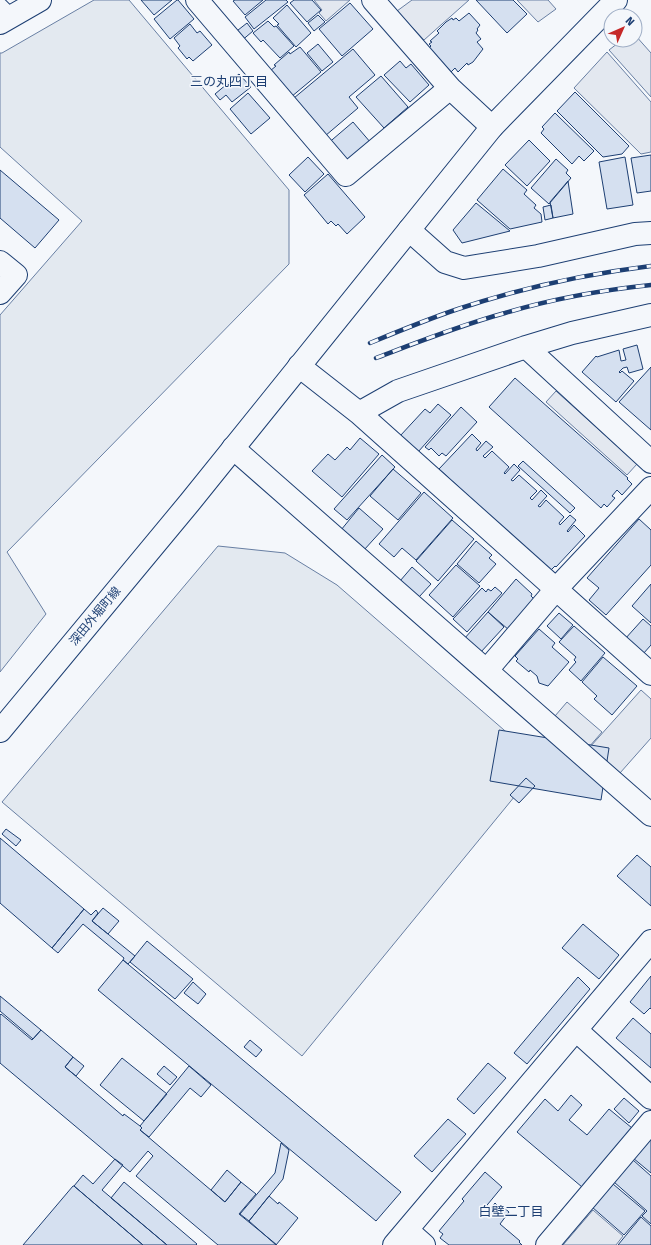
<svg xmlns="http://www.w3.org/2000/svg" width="651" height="1245" font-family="'Fira Sans','Noto Sans JP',sans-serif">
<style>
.green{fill:#e3e9f0;stroke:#687fa3}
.parking{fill:#e3e8f0;stroke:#687fa3}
.building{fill:#d5e0f0;stroke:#1d3f73}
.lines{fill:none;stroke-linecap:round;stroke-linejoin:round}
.service-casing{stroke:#1d3f73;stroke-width:13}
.minor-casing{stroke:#1d3f73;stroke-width:24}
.tertiary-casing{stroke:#1d3f73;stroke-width:24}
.service{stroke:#f4f7fb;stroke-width:11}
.minor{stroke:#f4f7fb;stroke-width:22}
.tertiary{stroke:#f4f7fb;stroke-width:22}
.rail-casing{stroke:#1d3f73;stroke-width:4.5}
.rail{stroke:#f4f7fb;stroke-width:3;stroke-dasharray:9;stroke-linecap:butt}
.labels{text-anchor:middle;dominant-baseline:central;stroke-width:3;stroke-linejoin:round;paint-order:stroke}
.street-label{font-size:12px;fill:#1d3f73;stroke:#f4f7fb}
.neighbourhood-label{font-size:13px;fill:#1d3f73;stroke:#f4f7fb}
</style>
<rect width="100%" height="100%" fill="#f4f7fb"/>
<path class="green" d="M94 0H129L289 190V264L7 552 46 614 0 672V315L82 221 0 147V53H2Z
M218 546 285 553 337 585 542 763 302 1056 2 802Z"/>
<path class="parking" d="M314 0H350L326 21 319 13 322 10Z
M412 0H469L424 40 397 11Z
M517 0H548L556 9 538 22Z
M635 35 651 53V97L609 50 622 40H635Z
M607 52 651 102V152L641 154 574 88Z
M556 391 637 464 627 475 546 402Z
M641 690 651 699V738L620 773 590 747Z
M567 702 602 732 589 747 555 716Z
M593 1210 623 1236 616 1245H563Z"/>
<path class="building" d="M141 0H172L154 15Z
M177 0H178L194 19 170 39 154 19Z
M235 0H263L245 15 233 1Z
M266 0H286L288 2 254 29 245 17Z
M294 0H312L321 10 307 22 290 3Z
M476 0H513L527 14 507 33Z
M350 3 373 29 342 56 319 29Z
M287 5 311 33 296 47 277 25 279 24 273 18Z
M469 13 480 25 477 29 478 30 476 33 481 39 477 42 483 49 473 62 468 65 467 63 458 72 455 68 451 72 429 48 431 46 429 44 432 42 430 41 439 33 437 31 446 22 452 18 453 20 456 18 459 21Z
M318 15 325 22 314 31 308 23Z
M268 21 274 27 276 26 294 46 280 58 263 40 261 42 253 33Z
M247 23 253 31 240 42 233 34Z
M190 24 197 33 200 31 212 45 193 61 189 57 187 59 178 48 180 46 174 38Z
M318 44 333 62 322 71 307 53Z
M300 47 321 72 291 97 270 71 276 66 274 65 289 52 290 54Z
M353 49 375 75 349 97 358 108 325 136 294 98Z
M400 61 406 68 411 64 429 85 410 102 384 75Z
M239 74 251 87 232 102 226 95 220 100 215 94Z
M381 76 408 107 384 128 356 97Z
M575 92 629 146 622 154 603 157 557 111Z
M248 93 270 118 251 134 230 109Z
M555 113 594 151 584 161 579 156 572 164 541 133 544 129 542 127Z
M353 122 371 143 350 161 338 159 326 145Z
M529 140 550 161 527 186 505 165Z
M651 155V191L637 193 631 158Z
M308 157 324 174 305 192 289 175Z
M625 157 633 205 607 209 599 162Z
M556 159 568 170 566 173 571 178 549 204 531 188Z
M503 169 527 190 524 194 536 205 534 208 541 214 542 222 510 229 477 200Z
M0 170 59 220 35 248 0 218Z
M328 174 365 217 347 234 338 224 336 226 331 221 328 224 304 195Z
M568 181 573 214 553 218 550 202Z
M476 203 510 231 462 243 453 230Z
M551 205 553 218 545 220 543 207Z
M637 345 643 369 629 373 627 367 623 368 619 372 620 373 622 371 634 381 616 402 582 372 596 356 597 357 619 350 621 361 626 360 623 349Z
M651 367V430L619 402Z
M515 378 628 478 627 479 632 484 622 495 617 490 612 496 615 498 607 507 604 504 601 508 489 407Z
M438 404 451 415 418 452 400 436 425 409 430 413Z
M461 407 477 422 446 456 442 453 439 456 431 448 429 450 425 447Z
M472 434 481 443 476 449 477 451 486 441 493 447 483 456 485 458 492 451 509 467 504 473 505 474 514 464 520 470 511 480 513 481 519 475 537 491 530 498 532 500 541 490 547 496 538 506 540 507 546 500 564 517 559 523 560 525 570 515 576 520 567 531 568 532 574 525 585 536 556 567 555 566 550 571 439 469Z
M360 438 379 454 342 497 312 471 328 454 335 460 347 447 350 450Z
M382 455 395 467 347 520 334 509Z
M523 461 575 508 570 513 518 466Z
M393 469 421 493 398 520 370 496Z
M424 492 453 518 416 560 402 548 394 557 379 544Z
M359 508 383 529 364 550 341 530Z
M639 519 651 530V565L606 615 589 600 599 588 587 578Z
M452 520 474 539 438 581 416 561Z
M476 541 492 555 489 558 496 564 479 583 457 564Z
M456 565 480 586 453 617 429 595Z
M412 567 431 584 419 597 400 581Z
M516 579 532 594 531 596 535 600 509 630 488 612Z
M651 584V623L632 606Z
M495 587 502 593 467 632 453 619 482 588 486 592 488 589 491 591Z
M488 612 504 627 480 653 464 639Z
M559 613 573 625 561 639 547 626Z
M643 619 651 626V645L643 654 625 639Z
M574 626 605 653 581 681 569 670 576 662 574 660 576 657 559 642Z
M539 629 555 643 552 647 569 662 548 686 539 683 537 676 530 670 529 672 516 661 518 659 515 656Z
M603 657 637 686 612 715 594 699 597 696 582 682Z
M499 730 609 748 601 800 490 781Z
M526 778 535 786 519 803 510 795Z
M6 829 21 840 16 846 2 834Z
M0 838 84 909 52 948 0 903Z
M637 855 651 867V906L617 876Z
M103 908 119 921 108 934 92 921Z
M84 909 91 915 96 910 98 913 92 921 135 956 128 964 123 960 124 958 83 924 58 953 52 948Z
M583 924 619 955 599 979 562 948Z
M147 941 193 979 175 999 130 962Z
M123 960 401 1192 376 1221 98 990Z
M651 976V1009L650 1008 644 1014 630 1002Z
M578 977 590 989 527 1064 514 1053Z
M193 982 206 994 198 1004 184 993Z
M0 996 41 1030 33 1039 0 1011Z
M1 1014 32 1040 41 1030 73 1057 65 1067 123 1116 124 1114 140 1126 142 1128 140 1130 225 1202 241 1182 256 1194 239 1214 277 1245H218L136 1176 153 1156 148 1151 130 1172 0 1063V1015Z
M633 1018 651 1034V1068L616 1038Z
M250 1040 262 1050 256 1057 244 1047Z
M73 1057 84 1066 76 1076 65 1067Z
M122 1058 167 1094 144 1121 100 1085Z
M488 1063 506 1078 474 1114 457 1099Z
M164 1066 177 1077 170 1085 157 1074Z
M189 1066 211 1085 201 1097 190 1088 149 1137 140 1130 142 1128 140 1126Z
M571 1095 582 1105 569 1120 587 1135 609 1109 632 1128 582 1187 517 1132 545 1099 558 1111Z
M624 1098 639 1111 629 1123 614 1109Z
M448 1119 466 1134 432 1172 414 1156Z
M651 1136V1173L633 1158Z
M281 1143 289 1150 283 1179 249 1221 240 1214 275 1173Z
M115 1159 123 1165 102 1190 167 1245H143L74 1186 83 1175 93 1184Z
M633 1160 651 1176V1224L642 1216 647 1211 614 1182Z
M227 1170 241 1182 225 1202 211 1190Z
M485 1172 502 1187 483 1210 487 1213 495 1203 500 1208 502 1206 509 1212 500 1224 520 1241 519 1242 522 1245H449L440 1238 443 1234 439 1231 464 1201 462 1199Z
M124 1182 197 1244 196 1245H167L111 1198Z
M613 1184 645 1211 624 1235 592 1207Z
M73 1186H74L143 1245H23Z
M269 1196 278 1204 279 1202 298 1218 276 1245 249 1221Z
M641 1217 651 1226V1245H618Z"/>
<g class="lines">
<g class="service-casing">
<path id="service" d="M0 3 13 16"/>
</g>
<g class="minor-casing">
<path id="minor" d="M197 0 346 175 450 88
M373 0 450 88 492 127
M0 23 40 0
M409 230 445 262 464 268 538 256 635 234 651 233
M0 262 16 275 0 293
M526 347 651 462
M299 366 359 413 651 674
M359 413 398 391 526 347 572 333 651 315
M233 448 651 815
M487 670 557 588 651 488
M576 1030 651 1098
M407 1230 424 1245
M394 1245 651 941
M547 1245 651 1122"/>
</g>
<g class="tertiary-casing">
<path id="tertiary" d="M0 731 190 502 492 127 616 0"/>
</g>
<use href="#service" class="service"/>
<use href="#minor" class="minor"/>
<use href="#tertiary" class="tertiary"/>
<g class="rail-casing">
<path id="rail" d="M370 343C399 331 428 319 458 309 521 288 586 274 651 266
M376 358C418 342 461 325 505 313 552 299 602 290 651 285"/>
</g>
<use href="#rail" class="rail"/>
</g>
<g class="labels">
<g class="street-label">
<text transform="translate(95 616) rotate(-50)">深田外堀町線</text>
</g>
<g class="neighbourhood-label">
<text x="229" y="81">三の丸四丁目</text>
<text x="511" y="1211">白壁二丁目</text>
</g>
</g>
<g transform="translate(623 28) rotate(45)"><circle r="19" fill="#f4f7fb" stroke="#9eadc5"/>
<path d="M0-3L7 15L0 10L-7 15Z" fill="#c62828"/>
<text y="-6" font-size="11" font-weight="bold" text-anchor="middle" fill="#1d3f73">N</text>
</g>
</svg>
